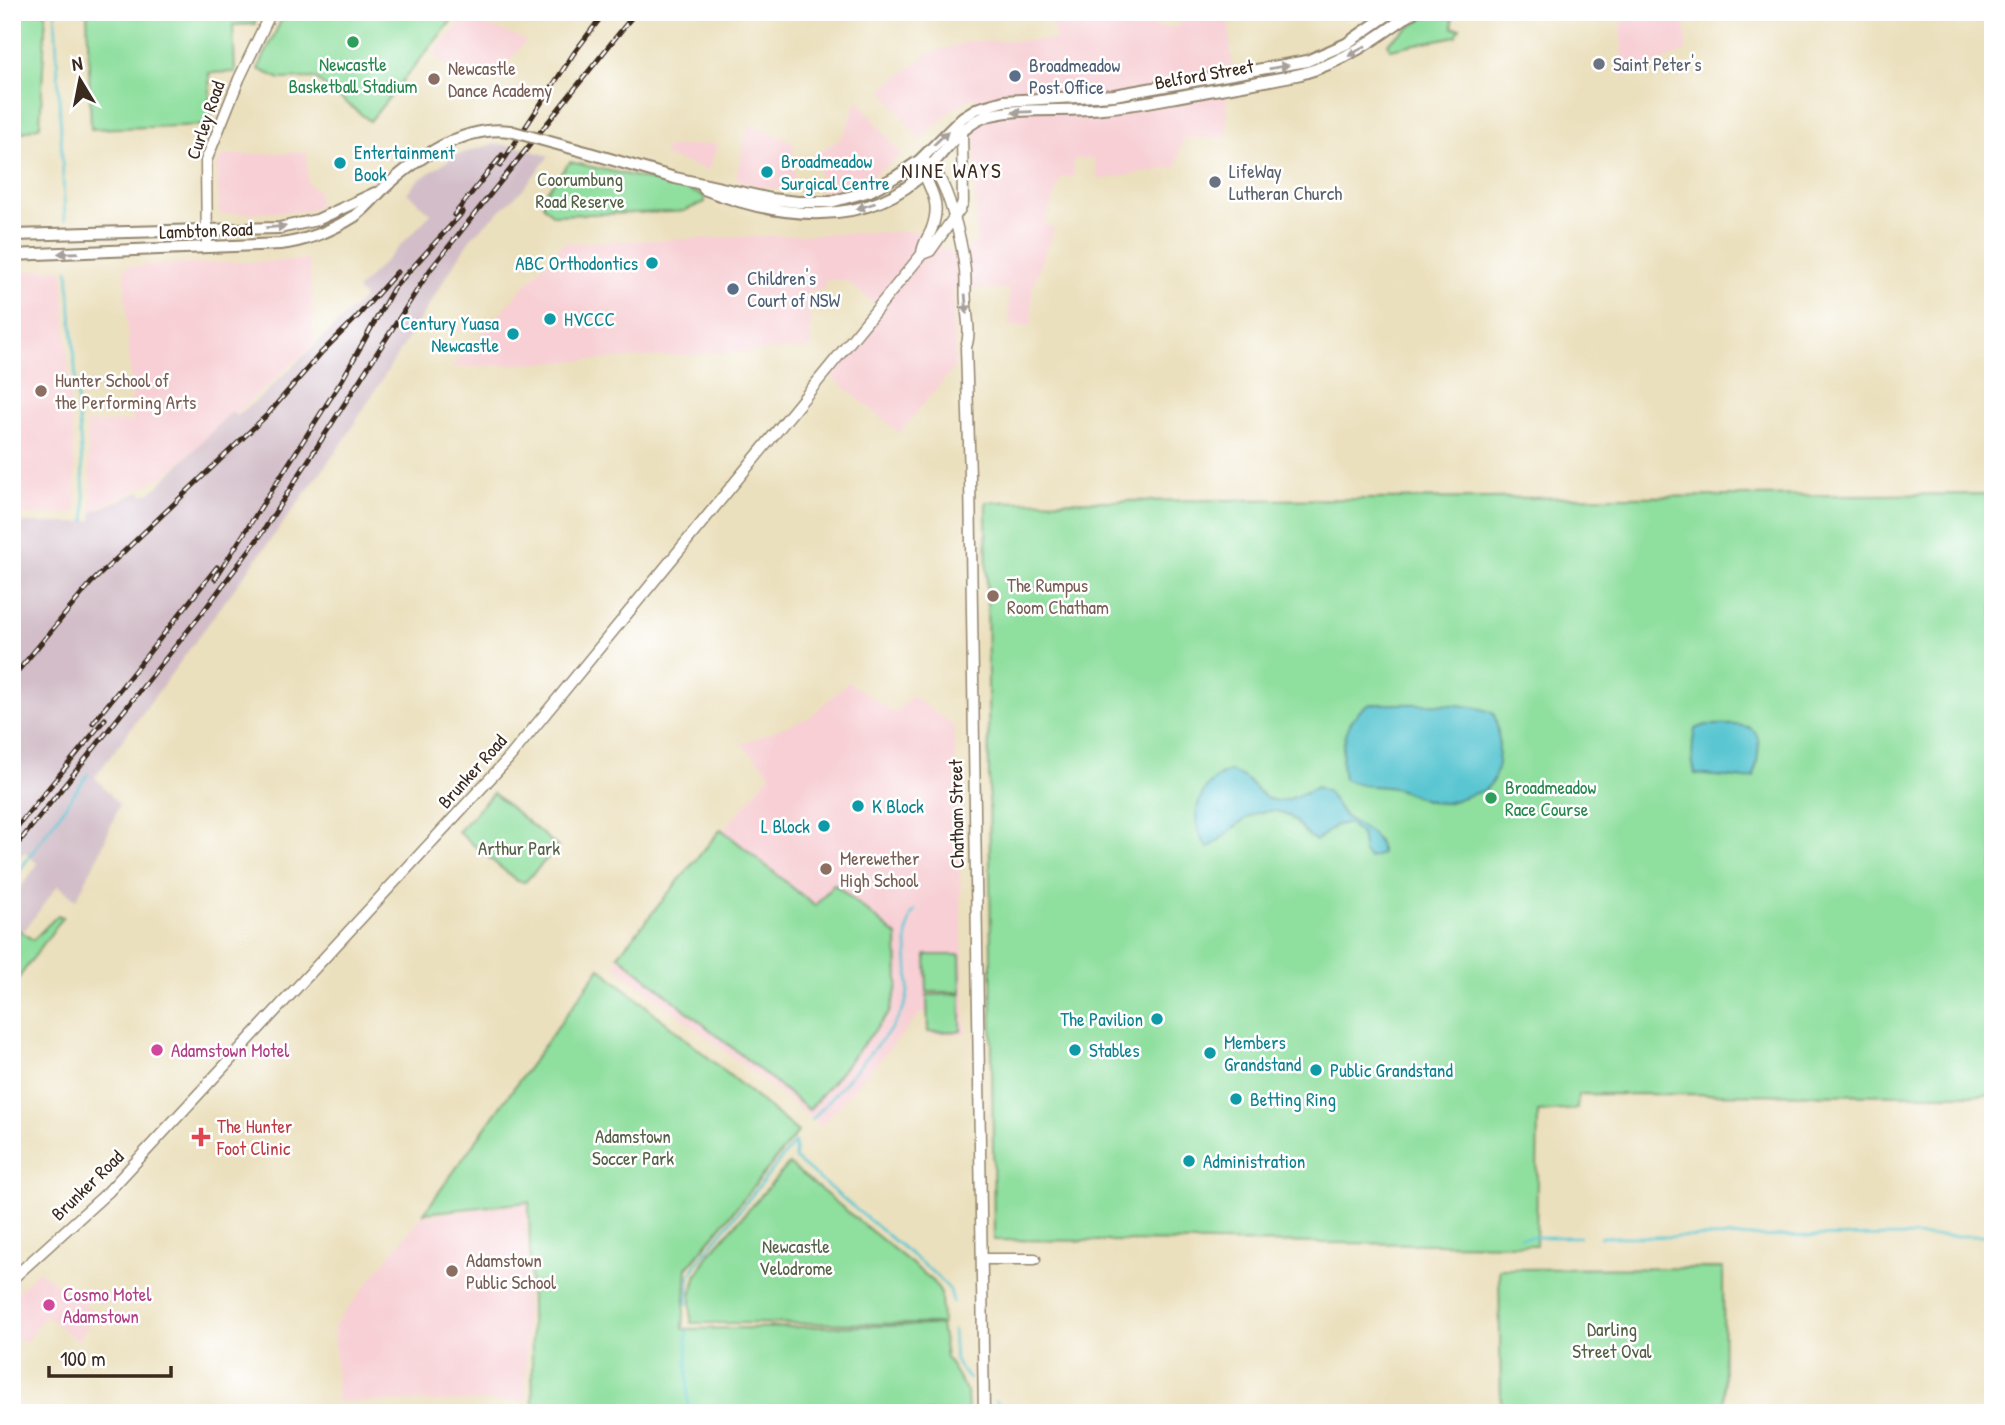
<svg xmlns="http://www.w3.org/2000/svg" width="2005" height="1425" font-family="'Patrick Hand',sans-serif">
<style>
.built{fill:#f7cfd4}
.industrial{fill:#d2bdc8}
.green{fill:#8fdf9f;stroke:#65845e;stroke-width:2}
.water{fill:#5ac6d2;stroke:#4a7878;stroke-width:2}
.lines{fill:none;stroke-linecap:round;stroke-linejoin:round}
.stream{stroke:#5ac6d2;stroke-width:2.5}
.secondary-casing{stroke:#93856e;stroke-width:13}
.primary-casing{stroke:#93856e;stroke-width:14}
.secondary{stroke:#fff;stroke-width:10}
.primary{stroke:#fff;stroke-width:10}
.rail-casing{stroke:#3b2a1e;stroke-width:5}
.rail{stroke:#fff;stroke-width:2.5;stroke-dasharray:8;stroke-linecap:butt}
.primary-bridge-casing{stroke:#93856e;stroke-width:14;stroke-linecap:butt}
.primary-bridge{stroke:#fff;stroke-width:10}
.oneway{fill:#a79f9a}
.leisure-dot{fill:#2e9e5b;stroke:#fff;stroke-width:2.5}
.worship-dot{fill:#6b7280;stroke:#fff;stroke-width:2.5}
.service-dot{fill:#5c6f8a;stroke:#fff;stroke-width:2.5}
.education-dot{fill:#8d6e63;stroke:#fff;stroke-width:2.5}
.culture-dot{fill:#0f9aa8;stroke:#fff;stroke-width:2.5}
.hotel-dot{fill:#d1479c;stroke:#fff;stroke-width:2.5}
.health-dot{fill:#e0444e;stroke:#fff;stroke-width:2.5}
.labels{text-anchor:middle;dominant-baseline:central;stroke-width:5;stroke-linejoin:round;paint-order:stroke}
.leisure-label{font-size:19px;fill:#27864d;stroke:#fff}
.worship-label{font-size:19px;fill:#5b616d;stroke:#fff;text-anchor:start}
.service-label{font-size:19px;fill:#4e5e75;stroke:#fff;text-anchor:start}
.education-label{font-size:19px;fill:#785e54;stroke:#fff;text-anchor:start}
.street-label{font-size:19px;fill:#3b2a1e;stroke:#fff}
.culture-label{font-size:19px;fill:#0d838f;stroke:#fff;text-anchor:start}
.park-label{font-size:19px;fill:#546045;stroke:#fff}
.hotel-label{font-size:19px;fill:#b23c85;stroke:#fff;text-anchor:start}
.health-label{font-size:19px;fill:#be3a42;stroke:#fff;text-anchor:start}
.neighbourhood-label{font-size:21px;letter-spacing:2px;fill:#3b2a1e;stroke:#fff}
</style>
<rect width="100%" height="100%" fill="#fff"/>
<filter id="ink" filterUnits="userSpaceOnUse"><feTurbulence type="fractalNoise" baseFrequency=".0143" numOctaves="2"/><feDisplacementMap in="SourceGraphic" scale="14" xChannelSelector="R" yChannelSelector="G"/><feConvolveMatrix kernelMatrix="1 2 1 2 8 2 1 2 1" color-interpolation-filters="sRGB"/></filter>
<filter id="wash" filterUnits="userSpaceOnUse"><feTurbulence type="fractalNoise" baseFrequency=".00686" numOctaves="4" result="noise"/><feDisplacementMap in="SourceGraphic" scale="28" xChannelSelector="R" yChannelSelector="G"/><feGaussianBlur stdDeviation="1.57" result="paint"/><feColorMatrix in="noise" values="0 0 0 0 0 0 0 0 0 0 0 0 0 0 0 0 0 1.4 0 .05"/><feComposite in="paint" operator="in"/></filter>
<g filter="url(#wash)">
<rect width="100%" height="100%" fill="#ebe0bd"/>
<path class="built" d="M1047 12H1112V26L1179 27V12H1228L1232 67 1227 99V138H1183L1177 167 1098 180 1094 159H1074V177H1062L1044 224 1054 228 1032 289V326H1009V289H953L955 367 899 433 830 375 883 310 845 280H824L825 290 809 291 811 348 451 368 563 243 915 231 953 254 976 244 974 96 950 112 920 140 882 89 930 53 970 41 1057 40Z
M1621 12H1686V51L1622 77Z
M1966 12H1993V23H1966Z
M465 17 526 40 497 77 465 81 433 54Z
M858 99 901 155 863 183 838 190 820 191 818 153 843 136Z
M749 124 793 142 795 192 754 186 740 181 736 177Z
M718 143 709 170 663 156 666 147Z
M307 152 308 184 318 191 319 206 308 211 222 214 219 212 217 167 219 159 225 155Z
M309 260 315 344 163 477 92 511 86 423 133 421 124 270 127 266Z
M63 269 77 511 71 513 12 516V271Z
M848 682 895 713 911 696 954 725 966 1034H927L926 1015 922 1012 821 1126 614 965 771 773 741 744 810 717Z
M527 1204 526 1401 337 1402 334 1326 421 1216Z
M38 1271 96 1313 78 1341 45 1315 26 1343 12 1334V1297Z"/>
<path class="industrial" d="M494 144 516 146 549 156 524 188 470 239 343 442 95 777 119 805 102 848 76 900 58 885 24 931 12 922V899L38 864 24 852 12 867V523H72L92 520V512L141 491 144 495 154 490 232 411 236 416 263 395 364 298 357 290 431 214 407 193 417 181 456 155Z"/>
<path class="green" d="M12 12H46L40 126 12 136Z
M87 12H255V24L233 25 235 72 209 73 211 125 91 129Z
M285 12H451L457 14 370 121 314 78 280 79 258 69Z
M1432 12H1452L1453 28H1460L1456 36 1390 49 1388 44 1391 40Z
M570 162 677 186 705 196V202L684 211 674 212 553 215 543 205 546 192Z
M1993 494V1095L1578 1094 1577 1109 1538 1112 1536 1245 994 1240 986 502Z
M493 793 558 847 525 882 517 881 458 832Z
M721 829 815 906 834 884 897 936 898 985 889 1013 809 1110 618 955Z
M58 915 63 917 12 987V925L33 940Z
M926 955H960L961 992H927Z
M600 968 798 1132 687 1268 683 1329 941 1325 946 1357 967 1392 968 1413H533L529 1202 424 1213Z
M961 994V1031L928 1032 927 995Z
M789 1164 934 1282 941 1294 942 1324 691 1323V1296L697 1274 710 1253Z
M1723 1268 1724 1413H1543L1540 1409 1501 1410 1499 1269Z"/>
<path class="water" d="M1371 704C1401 705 1470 700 1494 714 1500 732 1504 778 1484 790 1479 793 1470 794 1464 797 1457 799 1450 803 1443 803 1426 803 1412 793 1397 789 1378 784 1361 789 1344 779 1339 753 1344 715 1371 704Z
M1706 725C1756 724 1766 722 1754 777L1746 779 1695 774C1691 760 1692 743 1695 729Z
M1229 771C1250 778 1249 784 1264 796 1279 808 1302 794 1316 787L1327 791 1345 817 1371 833 1379 843 1382 854 1369 858 1364 853 1361 834 1348 823 1336 825 1316 841C1302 833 1299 822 1289 816 1256 797 1232 833 1208 848 1185 822 1198 783 1229 771Z"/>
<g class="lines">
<path class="stream" d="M55 12 65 220
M68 270 86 521
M12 881 88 774
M812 1120 892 1028C897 1019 905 1009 907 998 913 973 899 930 915 910
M795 1142V1159L937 1276 950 1290 953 1302
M1520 1237H1580
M1600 1237 1993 1236
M687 1304 690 1275 700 1259 795 1142
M953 1330 955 1361 969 1379
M687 1331 688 1413
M996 1401 1010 1413"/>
</g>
</g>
<g filter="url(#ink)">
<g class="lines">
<g class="secondary-casing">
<path id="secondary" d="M925 162C947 171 963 248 965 271 966 282 965 293 966 304 967 318 971 333 966 347L970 477 984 1413
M207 247 206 161 239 79 271 12
M922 254C922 244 929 237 932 228 942 200 929 191 922 167
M982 1259H1035
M12 1279 108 1192 509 758 922 254 930 251 960 209 963 202 962 132"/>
</g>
<g class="primary-casing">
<path id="primary" d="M586 152 675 178 771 199 798 202H831L870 191 897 176 920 160 963 117 976 109 1004 101 1114 95 1307 61 1346 44 1392 12
M704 189C777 218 868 231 928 169 946 150 964 121 991 115 1024 107 1068 112 1102 108 1131 106 1159 100 1186 95 1225 88 1263 82 1301 74 1344 62 1377 38 1413 12
M12 235 279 228 317 220 375 193
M12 255 280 244C307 241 331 231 355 216 365 209 373 199 382 190 416 159 462 125 510 131"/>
</g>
<use href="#secondary" class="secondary"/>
<use href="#primary" class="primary"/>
<g class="rail-casing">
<path id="rail" d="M500 166 574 53 605 12
M454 215 502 155
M215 579 342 380 393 289 463 212
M12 678 91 583 267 415 321 353 356 318 397 272
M93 723 217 567
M12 833 105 719
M12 851 202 613 260 536 430 270 636 12"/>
</g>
<use href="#rail" class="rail"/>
<g class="primary-bridge-casing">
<path id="primary-bridge" d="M510 131 586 152"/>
</g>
<use href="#primary-bridge" class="primary-bridge"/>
</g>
<defs><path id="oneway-solid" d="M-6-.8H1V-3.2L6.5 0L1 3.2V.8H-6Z" transform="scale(1.75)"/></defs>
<g class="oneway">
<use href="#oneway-solid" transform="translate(1357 51) rotate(149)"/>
<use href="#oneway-solid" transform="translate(1279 67) rotate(-10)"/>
<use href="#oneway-solid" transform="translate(1022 112) rotate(178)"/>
<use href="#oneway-solid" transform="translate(941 138) rotate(-44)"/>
<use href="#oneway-solid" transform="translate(866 206) rotate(162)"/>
<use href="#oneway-solid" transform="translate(276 227) rotate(-4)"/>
<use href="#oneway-solid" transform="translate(68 253) rotate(178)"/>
<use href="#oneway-solid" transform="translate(966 304) rotate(85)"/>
</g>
</g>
<g class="leisure-dot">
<circle cx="353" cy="42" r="7"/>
<circle cx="1491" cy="798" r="7"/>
</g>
<g class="worship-dot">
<circle cx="1599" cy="64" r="7"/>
<circle cx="1215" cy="182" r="7"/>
</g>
<g class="service-dot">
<circle cx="1015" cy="76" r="7"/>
<circle cx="733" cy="289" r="7"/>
</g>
<g class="education-dot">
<circle cx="434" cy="79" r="7"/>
<circle cx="41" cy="391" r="7"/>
<circle cx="993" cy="596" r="7"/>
<circle cx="826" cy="869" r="7"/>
<circle cx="452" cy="1271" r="7"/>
</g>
<g class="culture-dot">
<circle cx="340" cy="163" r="7"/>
<circle cx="767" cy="172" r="7"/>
<circle cx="652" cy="263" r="7"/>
<circle cx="550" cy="319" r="7"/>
<circle cx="513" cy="334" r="7"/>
<circle cx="858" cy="806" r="7"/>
<circle cx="824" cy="826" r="7"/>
<circle cx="1157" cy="1019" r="7"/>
<circle cx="1075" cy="1050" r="7"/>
<circle cx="1210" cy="1053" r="7"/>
<circle cx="1316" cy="1070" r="7"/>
<circle cx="1236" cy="1099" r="7"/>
<circle cx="1189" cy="1161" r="7"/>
</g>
<g class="hotel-dot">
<circle cx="157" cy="1050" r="7"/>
<circle cx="49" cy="1305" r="7"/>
</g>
<path class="health-dot" d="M197.5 1126.5h7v7h7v7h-7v7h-7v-7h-7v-7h7z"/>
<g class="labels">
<g class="leisure-label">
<text x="353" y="64">Newcastle<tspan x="353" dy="22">Basketball Stadium</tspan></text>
<text x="1505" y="787" text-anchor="start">Broadmeadow<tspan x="1505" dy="22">Race Course</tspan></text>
</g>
<g class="worship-label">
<text x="1613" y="64">Saint Peter's</text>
<text x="1229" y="171">LifeWay<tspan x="1229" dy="22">Lutheran Church</tspan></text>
</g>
<g class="service-label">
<text x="1029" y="65">Broadmeadow<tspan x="1029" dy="22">Post Office</tspan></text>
<text x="747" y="278">Children's<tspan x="747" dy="22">Court of NSW</tspan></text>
</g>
<g class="education-label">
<text x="448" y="68">Newcastle<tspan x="448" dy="22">Dance Academy</tspan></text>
<text x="55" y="380">Hunter School of<tspan x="55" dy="22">the Performing Arts</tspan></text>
<text x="1007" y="585">The Rumpus<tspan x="1007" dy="22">Room Chatham</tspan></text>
<text x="840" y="858">Merewether<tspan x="840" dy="22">High School</tspan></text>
<text x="466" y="1260">Adamstown<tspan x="466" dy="22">Public School</tspan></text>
</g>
<g class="street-label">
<text transform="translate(1204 74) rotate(-10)">Belford Street</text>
<text transform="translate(205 120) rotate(-71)">Curley Road</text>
<text transform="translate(206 230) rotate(-2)">Lambton Road</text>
<text transform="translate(472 771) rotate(-48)">Brunker Road</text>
<text transform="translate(956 814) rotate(-91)">Chatham Street</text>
<text transform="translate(87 1185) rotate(-44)">Brunker Road</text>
</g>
<g class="culture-label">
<text x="354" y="152">Entertainment<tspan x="354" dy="22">Book</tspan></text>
<text x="781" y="161">Broadmeadow<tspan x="781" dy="22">Surgical Centre</tspan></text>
<text x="638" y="263" text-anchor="end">ABC Orthodontics</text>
<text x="564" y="319">HVCCC</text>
<text x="499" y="323" text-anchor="end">Century Yuasa<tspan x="499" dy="22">Newcastle</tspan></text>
<text x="872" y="806">K Block</text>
<text x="810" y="826" text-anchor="end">L Block</text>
<text x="1143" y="1019" text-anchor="end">The Pavilion</text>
<text x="1224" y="1042">Members<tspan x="1224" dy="22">Grandstand</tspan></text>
<text x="1089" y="1050">Stables</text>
<text x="1330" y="1070">Public Grandstand</text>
<text x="1250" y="1099">Betting Ring</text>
<text x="1203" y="1161">Administration</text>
</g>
<g class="park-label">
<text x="580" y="179">Coorumbung<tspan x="580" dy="22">Road Reserve</tspan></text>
<text x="519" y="848">Arthur Park</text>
<text x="633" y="1136">Adamstown<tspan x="633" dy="22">Soccer Park</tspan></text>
<text x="796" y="1246">Newcastle<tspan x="796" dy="22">Velodrome</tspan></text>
<text x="1612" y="1329">Darling<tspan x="1612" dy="22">Street Oval</tspan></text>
</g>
<g class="hotel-label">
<text x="171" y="1050">Adamstown Motel</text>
<text x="63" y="1294">Cosmo Motel<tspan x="63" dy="22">Adamstown</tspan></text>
</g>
<g class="health-label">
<text x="217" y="1126">The Hunter<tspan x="217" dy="22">Foot Clinic</tspan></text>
</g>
<g class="neighbourhood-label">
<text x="952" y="170">NINE WAYS</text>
</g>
</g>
<rect width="2005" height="1425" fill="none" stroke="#fff" stroke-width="42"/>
<g transform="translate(80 80) rotate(350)" stroke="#ffffff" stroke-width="5" paint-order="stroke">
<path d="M0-5L12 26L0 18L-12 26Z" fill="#3b2a1e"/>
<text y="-10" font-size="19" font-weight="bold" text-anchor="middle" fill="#3b2a1e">N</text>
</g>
<path d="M49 1366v10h122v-10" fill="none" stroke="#3b2a1e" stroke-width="3.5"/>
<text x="60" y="1366" font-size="21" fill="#3b2a1e" stroke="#ffffff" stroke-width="5" paint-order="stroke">100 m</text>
</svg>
